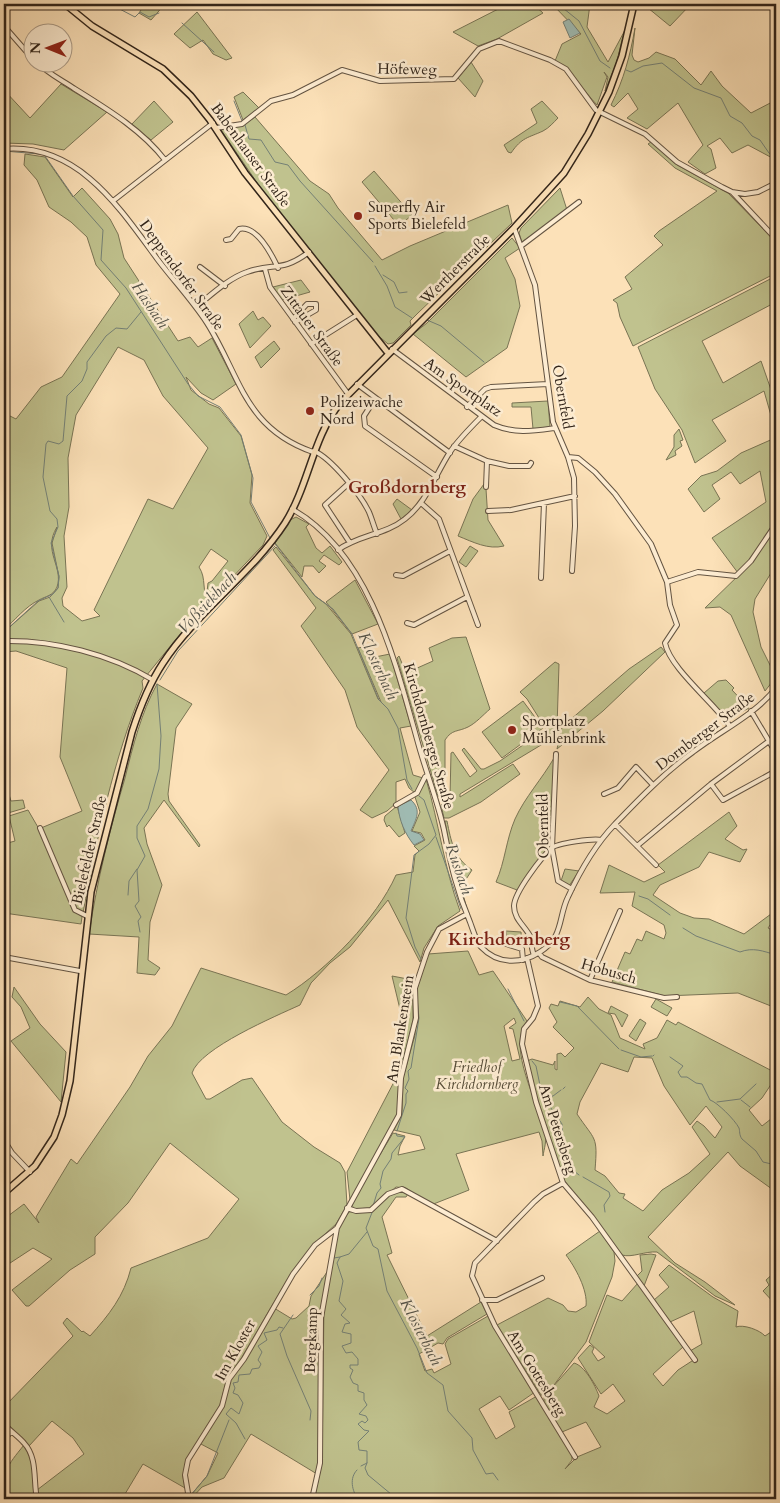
<svg xmlns="http://www.w3.org/2000/svg" width="780" height="1503" font-family="Cardo,serif">
<style>
.green{fill:#c0c28e;stroke:#797454;fill-rule:evenodd}
.water{fill:#a0bcb4;stroke:#748076}
.lines{fill:none;stroke-linecap:round;stroke-linejoin:round}
.stream{stroke:#748076;stroke-width:1}
.minor-casing{stroke:#645442;stroke-width:6}
.major-casing{stroke:#32251a;stroke-width:8}
.minor{stroke:#fdecd1;stroke-width:4}
.major{stroke:#fce1b8;stroke-width:5}
.poi-dot{fill:#8f2418;stroke:#fdecd1;stroke-width:2}
.labels{text-anchor:middle;dominant-baseline:central;stroke-width:5;stroke-linejoin:round;paint-order:stroke}
.street-label{font-size:15px;fill:#32251a;stroke:#fdecd1}
.poi-label{font-size:15px;fill:#32251a;stroke:#fdecd1;text-anchor:start}
.park-label{font-size:15px;font-style:italic;fill:#564c37;stroke:#fdecd1}
.water-label{font-size:16px;font-style:italic;fill:#535248;stroke:#fdecd1}
.quarter-label{font-size:18px;font-weight:bold;fill:#7a1f14;stroke:#fdecd1}
</style>
<rect width="100%" height="100%" fill="#fce1b8"/>
<filter id="stains"><feTurbulence type="fractalNoise" baseFrequency=".004" numOctaves="4"/><feColorMatrix values="0 0 0 0 .2 0 0 0 0 .09 0 0 0 0 .02 0 0 0 .5 -.17"/></filter>
<radialGradient id="worn" r=".72"><stop offset=".6" stop-color="#630" stop-opacity="0"/><stop offset="1" stop-color="#630" stop-opacity=".3"/></radialGradient>
<path class="green" d="M145 4H165L151 20 139 13Z
M508 4H533L543 13 497 39 478 46 453 32Z
M552 4H564L567 7 570 4H590L587 27 608 62 625 30 616 64 605 91 608 77 604 72 607 77 597 105C583 90 573 72 555 61L562 44 581 34Z
M651 4H691L670 26 648 8Z
M197 12 232 58 226 60 213 54 203 40 190 48 174 34Z
M635 28 632 55 634 60 638 62 649 58 656 52 675 59 701 85 711 71 722 86 751 113 776 100V160L748 145 732 153 720 138 707 146 711 149 716 168 705 174 688 162 703 145 678 103 647 129 627 118 638 109 628 93 614 107 611 105C624 79 630 56 635 28Z
M471 62 483 81 475 97 458 78Z
M61 84 107 112 64 150 33 144 4 143V90L30 118Z
M243 92 259 108 243 120 234 97Z
M154 101 173 122 151 140 131 125Z
M542 101 558 118C554 122 549 128 543 131 528 138 522 137 511 153L508 152 504 145 537 123 531 109Z
M255 117 310 181 329 194 338 208 382 260 410 246 508 205 512 223 418 313 410 321 411 325 393 343 388 344 375 333 260 187 221 130 245 124Z
M651 142 677 165 728 193 776 242V273L633 346 620 317 617 303 613 300 632 289 625 277 663 245 654 236 659 231 717 191 675 168 648 144Z
M25 154 45 157 73 197 82 188 110 219 118 234 124 258 178 341 190 337 198 347 212 338 236 384 213 400 201 393 186 377 191 390 209 404 219 408 241 436 252 475 250 503 267 536 263 545 211 600 207 592 208 583 212 581 228 561 211 549 199 567C207 579 201 591 209 603L177 638 142 681 143 688C113 760 97 838 83 913L76 909 41 828 82 811 60 757 67 668 16 651 4 652V632L39 601 50 597 58 588 59 577 52 543 57 527C42 551 64 567 57 587 53 596 46 596 39 600 26 606 14 621 4 630V413L16 419 41 387 62 377 120 294 96 265 87 237 71 222 49 207 37 180 24 165ZM118 347 144 360 163 396 208 448 173 509 148 499 94 610 100 616 82 621 63 606 62 598 67 587 64 536 69 507 68 458 76 415Z
M374 171 412 215 399 226 362 182Z
M560 188 567 210 522 242 519 233 521 228Z
M512 238 520 248 505 258 515 279 520 306 507 348 466 377 413 334 427 323Z
M776 276V302L702 341 723 383 761 361 776 404V419H772L764 391 712 420 726 441 695 463 682 430 655 389 638 347Z
M301 280 310 292 282 300 273 287Z
M253 311 258 320 263 317 271 326 250 348 239 324Z
M274 341 280 349 261 368 255 357Z
M548 401 550 427 533 429 531 407H512V403Z
M679 429 683 440 680 441 682 446 675 451 676 455 666 460 674 447V435Z
M775 438 776 521 758 549 738 573 712 538 766 502 760 471 740 484 731 472 712 485 720 499 704 512 688 489 701 476 717 471 741 453Z
M484 484 486 489 488 520 504 546C488 550 473 542 458 536L473 499Z
M397 499 412 510 401 519 393 504Z
M296 517 309 524 306 527 316 548 322 553 330 546 342 562 339 565 324 555 319 561 326 566 319 573 313 566H304L302 577 275 543 290 520Z
M776 526V565L755 599 753 612 761 647 776 677 765 691 731 615 720 607 705 608 744 570Z
M470 546 478 551 466 567 459 562Z
M276 547 315 596 326 604 351 634 378 699 388 709 381 702 358 648 368 646 369 651H373L375 657 390 654 411 726 400 728 413 775 423 778 415 793 409 788 405 779 396 782V803L387 811 372 818 360 810 389 770 357 727 345 690 301 626 316 608 273 550Z
M355 580 378 624 352 634 326 602Z
M466 637 490 709C483 715 476 723 468 727 458 732 452 729 445 740V793L442 796H438L397 658 399 656 406 673 433 661 429 648 452 638Z
M661 647 665 652 603 711 557 749 562 727 629 669Z
M555 662 559 664 557 728 546 742 460 794V797L513 764 520 774 481 802 449 818H444L441 805 450 798 451 753 453 752 470 777 477 771 462 750 464 748 481 769H484L500 761 546 729 527 699 520 692Z
M726 680 734 688 732 690 749 708 728 719 704 693 718 681Z
M157 684 192 704 176 728 168 794 169 801 200 845 199 847 164 800 144 828 147 844 162 885 150 922 148 960 160 968 155 975 137 973 139 937 89 934C97 881 110 829 125 778 133 746 141 713 157 684Z
M523 701 543 728 502 758 482 732Z
M554 758 553 833 550 846 524 879 515 896 517 890 496 882C505 862 506 840 515 819 525 797 542 779 554 758Z
M426 779C439 823 444 868 460 911L438 926 424 948 420 962 388 900 350 947 330 963 311 983 300 1005C276 1016 200 1048 192 1073L206 1099H210L242 1080 252 1078 282 1122 314 1147 340 1163 345 1172 347 1205 336 1224 314 1244 290 1275 242 1357 227 1379 220 1405 186 1460 183 1476 185 1488 143 1464 122 1499H38L37 1490 84 1454 73 1438 52 1421 29 1446 4 1421V1407L73 1336 63 1323 67 1318 82 1332 83 1331 90 1336C109 1315 124 1296 131 1268L208 1238 239 1199 170 1143 128 1203 95 1237V1254L70 1270 29 1306H26L12 1290 52 1259 33 1248 4 1267V1219L24 1204 39 1223 36 1217 71 1159 77 1164 130 1087 148 1056 172 1026 201 968 286 995C327 970 377 918 396 875L413 872 415 855 419 851 414 846 425 840 421 833 412 831 420 812 415 797Z
M4 788H7L11 801 23 800 25 808 8 813 7 809 4 810Z
M397 806 405 833 399 837 389 825 387 827 384 820 385 816Z
M28 810 39 829 74 910 82 917 81 924 4 913V844L15 841 9 816Z
M729 812 737 826 725 839 743 850 747 849 740 862 709 852 699 867 660 885 653 895 680 913 694 918 709 919 744 934 771 914 775 918 768 928 776 932V1008L738 993 665 996 612 982 625 952 630 954 637 939 642 941 646 931 664 939 666 933 664 925 632 906 635 892 600 893 609 865 644 882 665 872 658 865Z
M445 821H447C451 841 454 858 472 870L461 887 467 909 452 863Z
M565 869 579 871 569 886 561 881Z
M506 931 521 932 522 945 507 942Z
M468 951 479 975 493 971 527 1021C506 1048 539 1103 545 1133 547 1141 544 1149 543 1156L542 1141 539 1132 456 1154 469 1190 431 1205 406 1188 396 1187 371 1208 354 1209 351 1203 393 1133 405 1136 400 1146 398 1155 425 1149 420 1136 394 1130 402 1114 403 1078 415 1035 416 992 428 954ZM514 1018 516 1023 509 1028 513 1029 520 1059 512 1061 504 1026Z
M392 976 413 980V1020L401 1070 398 1114 390 1131 350 1200 347 1172 395 1080 404 1042 405 1030Z
M14 987 40 1024 66 1052 61 1102 11 1041 30 1028 21 1007 12 997Z
M588 997 599 1009 611 1015 620 1038 645 1049 643 1044 657 1038 667 1020 676 1025 678 1022 776 1073V1077L762 1098 749 1110 762 1126 776 1115V1192L740 1166 728 1152 648 1237 675 1263 705 1282 735 1305 715 1296 657 1252C645 1251 632 1258 622 1255L564 1180 533 1085 527 1061 532 1059 553 1065 555 1061V1069L557 1070V1054L561 1053 565 1057 574 1048 553 1027 557 1022 549 1008 551 1004 558 1006 560 1001 580 1007ZM634 1057 652 1058 664 1086 690 1125 706 1106 722 1127 715 1138 704 1126 697 1121 692 1127 710 1154 689 1173 662 1190 643 1211 623 1198 625 1194 619 1193 605 1176 595 1170C598 1135 595 1141 577 1114L580 1102 601 1063 628 1072Z
M656 999 672 1008 667 1016 651 1007Z
M611 1006 628 1015 622 1027 615 1014 608 1013Z
M640 1019 646 1023 636 1041 629 1036Z
M399 1191 408 1194 406 1197H396L382 1217 392 1253 387 1255 427 1336 481 1302 487 1314 447 1338 443 1344 438 1343 419 1354 425 1371 432 1369 434 1373 451 1364 445 1344 448 1339 488 1316 535 1392 509 1410 500 1396 479 1409 496 1439 515 1427 509 1412 537 1396 572 1455V1460L565 1469 577 1457 601 1447 586 1422 562 1432 544 1402V1397L574 1363C585 1366 595 1385 599 1396L594 1407 607 1414 625 1401 613 1384 601 1394 578 1358 590 1345 594 1348 592 1352 598 1361 605 1357 589 1342 607 1295 622 1301 638 1283 683 1347 653 1374 663 1386 678 1370 695 1359 690 1351 702 1344 694 1311 670 1322 654 1300 669 1287 659 1275 669 1265 713 1297 738 1311 736 1327C743 1324 760 1330 765 1336L774 1330 773 1321 776 1318V1499H314L322 1463 324 1305 339 1226 349 1212 373 1211 390 1195Z
M600 1231 614 1252 615 1261 612 1277 586 1342 554 1385 544 1395H541L497 1325 548 1298 563 1305 568 1311 576 1312 586 1306C588 1290 575 1267 566 1255Z
M651 1254 656 1255 644 1286 637 1276 642 1271 640 1255Z
M776 1271V1305L763 1291 769 1285 766 1280Z
M327 1272 320 1318 319 1463 317 1474 251 1434 224 1478 202 1487 191 1499V1495L207 1476 218 1453 199 1443 223 1406 228 1384 274 1308 292 1319 296 1318 309 1306 311 1296Z
M24 1445 31 1459 36 1499H11C0 1473 7 1466 24 1445Z"/>
<path class="water" d="M569 19 580 33 570 38 563 22Z
M411 800C422 810 416 819 411 831L420 834 424 840 414 845C405 834 399 820 398 806Z"/>
<g class="lines">
<path class="stream" d="M110 4 135 17 140 12 149 17 159 13
M558 4 579 21 600 61 610 68
M182 23 214 52
M626 70 631 72 643 66 662 63 694 88 721 98 730 116 742 123 752 136 760 140 769 153 776 158
M234 101 242 121
M245 125 249 139 261 140 275 162 288 165 300 181 373 262
M4 151 39 154
M45 156 73 196 103 230 101 260 126 288 188 384 198 396 220 407 241 435 253 478 251 502 270 538
M375 266 387 286 395 307 412 318
M383 275 394 282 399 293 407 292
M427 320 441 326 484 362
M273 541 315 596 333 609 352 634 379 700 388 709 398 728 407 780 412 789
M49 597 64 622
M4 632 38 601 53 594 58 588 59 576 51 543 58 527 57 519 50 511 43 477 46 444 48 441 59 444 63 441 67 396 82 381 87 369V362L106 336 116 328 127 329 141 312
M160 680 178 651 275 546
M419 796 424 800 436 835 429 844 414 855 406 918 415 947 421 959
M436 837 461 909
M128 895 129 881 137 869
M639 896 648 899 670 915
M683 928 696 936 740 952C753 947 763 951 776 955
M140 932 138 921 141 917 135 906 139 901 137 870 145 856 137 838V826L148 809 159 769 161 736 157 684
M508 989 524 1021
M560 1002 577 1006 619 1049
M621 1050 641 1057 652 1056
M653 1056 654 1055
M670 1057 683 1066 678 1072 681 1077H687L696 1083 702 1084 710 1100C717 1102 735 1120 739 1128 740 1131 739 1135 742 1139L756 1151 763 1162 776 1165
M532 1061 536 1066 542 1095 562 1124 563 1147 570 1155 574 1171 579 1175
M563 1089 565 1087
M544 1097 553 1096 561 1090
M741 1100 750 1107
M717 1102 740 1099 756 1084
M397 1131 406 1103V1094L408 1091 405 1088 409 1079 408 1071 411 1068 419 1018 417 998
M583 1177 609 1192 610 1196 604 1205 605 1212
M373 1206 377 1193 381 1188 380 1184 383 1171 391 1159 392 1153 405 1137 397 1136 396 1133
M373 1210 366 1228 373 1246 378 1249 387 1291 417 1348 427 1373 443 1385 448 1411 472 1438 473 1450 486 1474 493 1473 498 1480
M334 1258 340 1257
M310 1295 319 1286 322 1278
M293 1315 280 1334 287 1356 311 1411 310 1420
M245 1439 236 1423 226 1414 231 1408 239 1414 243 1403 238 1395 233 1393 235 1388 233 1383 238 1382 239 1375 250 1374 252 1369 259 1368 261 1364 258 1360 262 1352 258 1346 267 1340 264 1333 277 1330 279 1327 283 1328
M367 1463 365 1468 368 1475 397 1499
M361 1466 367 1463V1451L359 1450 358 1442 369 1431 364 1430 358 1424 362 1421 365 1423 368 1420 366 1416 359 1414 367 1405 364 1400V1393L358 1391V1385L353 1383 350 1377 353 1370 350 1368V1365H358V1359L352 1352 346 1353 342 1346 351 1343V1334L342 1332 345 1324 350 1323 341 1315 346 1309 339 1301 343 1281 337 1263 340 1257 349 1254 367 1232
M357 1470C349 1478 352 1491 358 1499
M190 1496 207 1476 229 1420"/>
<g class="minor-casing">
<path id="minor" d="M4 26 32 58
M37 62C48 74 62 80 75 89 107 109 142 130 165 160
M216 128 242 124 271 101 293 95 342 70 380 81 454 79 479 49 499 41 550 60 566 69 596 110 645 134 677 162 722 187 732 192 745 194 758 192 776 183
M4 149C78 143 119 207 158 260 174 281 192 300 207 323 241 377 244 428 313 452
M733 193 776 239
M113 201 213 123
M514 228 535 285 553 422 568 457 574 478 575 526 572 571
M226 240 231 239 239 229C257 225 272 255 278 268
M521 246 579 202
M200 267 225 286
M265 269 270 287 348 394
M196 307C211 295 229 278 247 272 274 262 281 273 309 252
M293 319 307 304H316V310L295 322
M311 344 357 315
M392 349 494 425C515 434 533 431 555 428
M357 384 450 453
M375 399 364 416 365 426 437 477
M467 407 485 389 491 387 548 384
M454 446 487 461 486 487
M314 451C331 458 361 495 369 512 372 519 374 527 377 534
M568 457 578 458 595 472 615 494 651 544 667 582 670 605 677 625 665 643C670 668 713 702 729 725
M487 461 509 466H529L531 463
M348 484 325 505 350 543
M421 503 439 519 478 625
M292 509C372 554 397 669 420 750 428 777 438 803 444 830 451 865 456 889 470 922 473 930 476 941 481 947 498 965 521 964 540 952 564 937 558 917 568 897 580 871 596 844 615 824 640 798 664 773 693 752 720 731 755 715 776 688
M488 511 511 510 575 496
M338 550C358 535 385 535 405 519 427 502 435 475 450 452 459 439 470 428 481 417
M396 575 403 576 450 551
M541 578 544 503
M667 582 698 572 736 576 751 561 776 524
M407 623 414 625 467 597
M4 641C54 640 110 654 153 680
M751 711 776 753
M556 754 552 848 558 881 572 889
M711 784 723 800 776 771
M604 794 618 788 636 767 653 785
M396 805 417 793 425 777 428 775
M615 824 656 865
M40 828 75 910 87 916
M637 846 711 784 769 741
M503 943 522 949 523 960
M539 953 542 957 590 980 664 998 677 997
M534 955C531 949 532 942 530 936 524 925 514 919 514 906 514 893 542 856 552 848 557 843 595 838 601 840
M4 957 80 971
M527 958 538 1006 533 1018 524 1029 522 1044 536 1102 563 1183 592 1217 695 1360
M590 980 620 911
M4 1140 12 1153 30 1172
M563 1183 543 1194 534 1202 475 1263 472 1276 495 1326 575 1457
M347 1208 356 1211 371 1210 388 1194 402 1189 497 1241
M482 1300H497L542 1278
M4 1424C10 1431 18 1436 24 1443 38 1458 33 1481 37 1499
M4 1439 11 1432
M189 1499 185 1475 188 1460 222 1406 229 1379 244 1359 293 1274 315 1245 337 1228
M312 1499 320 1463 321 1318 337 1228 399 1115 401 1078 416 1018 415 988 427 952 439 929 467 914"/>
</g>
<g class="major-casing">
<path id="major" d="M65 4 92 26 163 69 191 96 210 120 245 173 388 353
M4 1193 35 1166 54 1137 62 1115 70 1081 91 892 132 732C140 707 149 684 163 663 197 611 251 575 285 523 309 485 312 439 340 403L514 228 564 173 588 134 609 92 622 56 634 4"/>
</g>
<use href="#minor" class="minor"/>
<use href="#major" class="major"/>
</g>
<g class="poi-dot">
<circle cx="358" cy="216" r="5"/>
<circle cx="310" cy="411" r="5"/>
<circle cx="512" cy="730" r="5"/>
</g>
<g class="labels">
<g class="street-label">
<text transform="translate(407 69) rotate(1)">Höfeweg</text>
<text transform="translate(251 155) rotate(54)">Babenhauser Straße</text>
<text transform="translate(455 269) rotate(-45)">Wertherstraße</text>
<text transform="translate(182 275) rotate(54)">Deppendorfer Straße</text>
<text transform="translate(312 326) rotate(54)">Zittauer Straße</text>
<text transform="translate(463 387) rotate(35)">Am Sportplatz</text>
<text transform="translate(563 397) rotate(80)">Obernfeld</text>
<text transform="translate(705 731) rotate(-37)">Dornberger Straße</text>
<text transform="translate(429 736) rotate(74)">Kirchdornberger Straße</text>
<text transform="translate(543 826) rotate(-91)">Obernfeld</text>
<text transform="translate(89 850) rotate(-77)">Bielefelder Straße</text>
<text transform="translate(609 971) rotate(16)">Hobusch</text>
<text transform="translate(400 1029) rotate(-81)">Am Blankenstein</text>
<text transform="translate(558 1129) rotate(72)">Am Petersberg</text>
<text transform="translate(311 1340) rotate(-88)">Bergkamp</text>
<text transform="translate(235 1350) rotate(-61)">Im Kloster</text>
<text transform="translate(537 1373) rotate(58)">Am Gottesberg</text>
</g>
<g class="poi-label">
<text x="368" y="207">Superfly Air<tspan x="368" dy="17">Sports Bielefeld</tspan></text>
<text x="320" y="402">Polizeiwache<tspan x="320" dy="17">Nord</tspan></text>
<text x="522" y="721">Sportplatz<tspan x="522" dy="17">Mühlenbrink</tspan></text>
</g>
<g class="park-label">
<text x="477" y="1067">Friedhof<tspan x="477" dy="17">Kirchdornberg</tspan></text>
</g>
<g class="water-label">
<text transform="translate(150 305) rotate(56)">Hasbach</text>
<text transform="translate(207 603) rotate(-47)">Voßsiekbach</text>
<text transform="translate(378 666) rotate(65)">Klosterbach</text>
<text transform="translate(459 869) rotate(71)">Rusbach</text>
<text transform="translate(421 1332) rotate(63)">Klosterbach</text>
</g>
<g class="quarter-label">
<text x="407" y="487">Großdornberg</text>
<text x="509" y="939">Kirchdornberg</text>
</g>
</g>
<rect width="780" height="1503" fill="none" stroke="#fce1b8" stroke-width="20"/>
<rect x="5" y="5" width="770" height="1493" fill="none" stroke="#32251a" stroke-width="2.5"/>
<rect x="10" y="10" width="760" height="1483" fill="none" stroke="#32251a"/>
<g transform="translate(48 48) rotate(271)"><circle r="24" fill="#fdecd1" stroke="#ac9c88"/>
<path d="M0-4L9 19L0 12L-9 19Z" fill="#8f2418"/>
<text y="-8" font-size="14" font-weight="bold" text-anchor="middle" fill="#32251a">N</text>
</g>
<rect width="100%" height="100%" filter="url(#stains)"/>
<rect width="100%" height="100%" fill="url(#worn)"/>
</svg>
